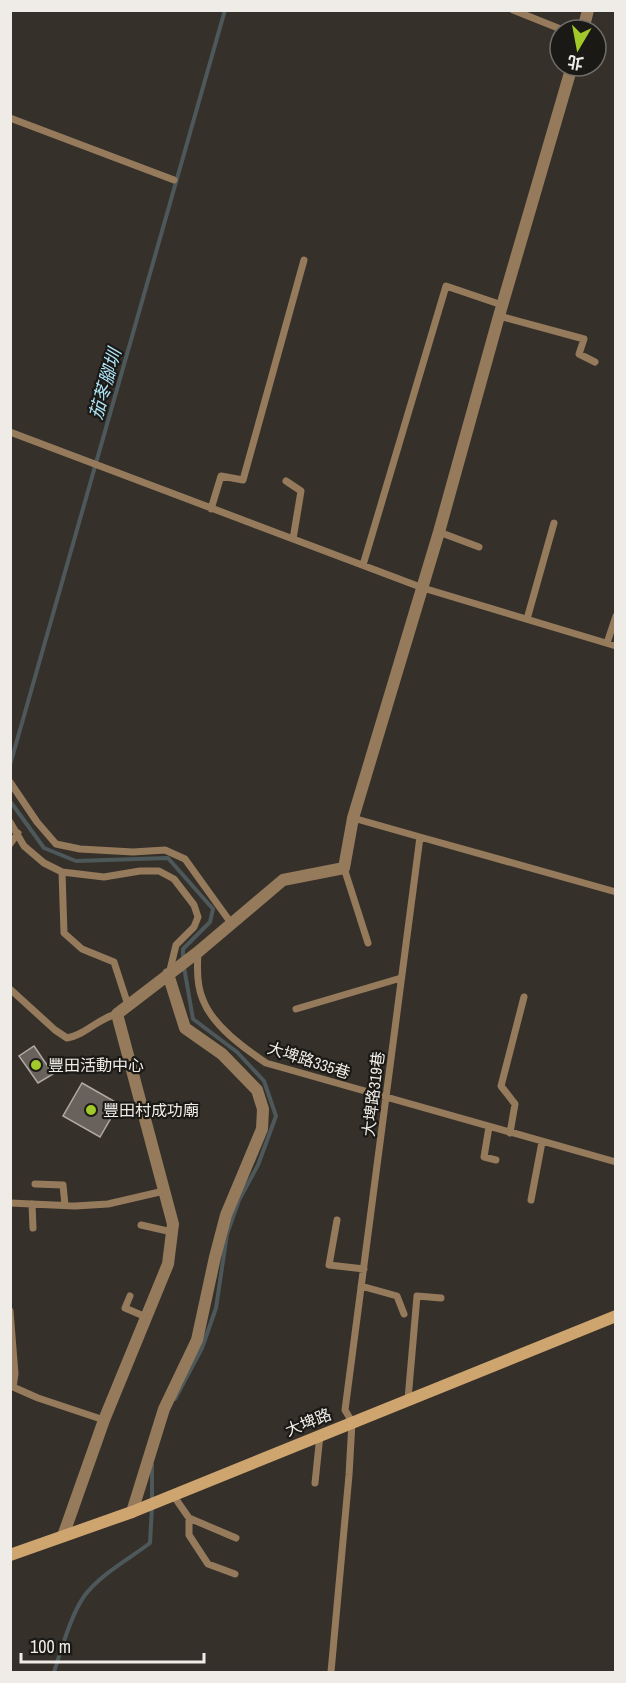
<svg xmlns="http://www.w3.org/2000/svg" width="626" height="1683" font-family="'Archivo Narrow','Noto Sans TC',sans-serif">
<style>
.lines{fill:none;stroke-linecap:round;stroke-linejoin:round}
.stream{stroke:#4d585b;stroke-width:4}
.building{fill:#69615c;stroke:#b2a9a3;stroke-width:1.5}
.service{stroke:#957b5b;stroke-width:7}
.minor{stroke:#957b5b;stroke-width:12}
.secondary{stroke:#cea56f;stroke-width:12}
.poi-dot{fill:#a1c92a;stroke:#1b1916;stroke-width:2}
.labels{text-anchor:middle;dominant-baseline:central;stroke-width:4.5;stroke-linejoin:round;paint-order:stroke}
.street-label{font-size:16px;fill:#efece8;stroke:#1b1916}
.poi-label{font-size:16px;fill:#efece8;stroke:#1b1916;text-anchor:start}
.water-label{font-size:18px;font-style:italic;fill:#ade4f7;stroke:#1b1916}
</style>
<rect width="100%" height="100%" fill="#36302a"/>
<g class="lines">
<path class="stream" d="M10 765 225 10
M10 801 44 848 76 861 168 858 213 909 210 922 183 949V960
M175 1399 202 1348 216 1308 227 1234 239 1200 258 1165 276 1116 264 1081 237 1052 193 1019 184 967
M152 1465V1500
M54 1672C61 1651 71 1614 85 1595 101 1574 129 1559 150 1543L152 1507"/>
</g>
<path class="building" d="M34 1046 53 1074 38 1083 19 1056Z
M82 1083 119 1104 100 1137 63 1116Z"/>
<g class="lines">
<path class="service" d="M513 10 563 30
M10 118 174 180
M499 316 584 339 579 354 595 362
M10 432 423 588 616 646
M286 481 301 491 293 539
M211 509 221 476 243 480 304 260
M439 532 479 547
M363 565 446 286 502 305
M527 619 554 523
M607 643 616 616
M10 782 37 822 56 844 80 849 133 852 165 850 185 859 231 923
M10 822 24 846 44 863 62 872 104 877 140 871H159L174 879 194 905 198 917 194 927 176 945 169 974
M420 837 616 892
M10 844 18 833
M344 868 368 943
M62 872 64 933 82 949 114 962 128 1005
M198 953C197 967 197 987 203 1000 213 1026 244 1048 266 1063L616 1162
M10 989 55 1030 67 1038C86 1035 98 1018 117 1014
M296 1009 401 978
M489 1127 484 1157 496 1160
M510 1133 515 1104 501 1086 524 997
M35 1184 63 1185 65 1205
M531 1200 542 1142
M10 1203 75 1206 108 1204 164 1191
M32 1204 33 1228
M337 1220 329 1265 364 1269
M141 1225 172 1232
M361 1286 397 1296 404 1314
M130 1296 125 1308 146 1317
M10 1311 15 1374 13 1387 38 1398 104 1420
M408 1399 417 1296 441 1298
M315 1483 320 1435
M173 1495 189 1518 236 1538
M189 1518V1535L208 1564 235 1574
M331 1672 349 1475 352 1422 345 1410 420 837 353 818"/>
<path class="minor" d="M583 30 588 10
M132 1512 164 1409 197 1340 215 1257 226 1215 262 1129 263 1109 257 1090 222 1054 185 1028 168 974
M63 1536 104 1420 168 1264 173 1224 117 1014 198 952 283 880 344 868 353 818 439 532 499 316 572 66"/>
<path class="secondary" d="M10 1555 132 1512 616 1316"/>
</g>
<g class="poi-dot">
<circle cx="36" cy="1065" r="6"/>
<circle cx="91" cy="1110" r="6"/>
</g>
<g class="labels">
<g class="street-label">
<text transform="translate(309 1060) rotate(18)">大埤路335巷</text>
<text transform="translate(373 1094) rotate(-83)">大埤路319巷</text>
<text transform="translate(308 1422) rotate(-22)">大埤路</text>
</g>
<g class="poi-label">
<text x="48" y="1065">豐田活動中心</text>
<text x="103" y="1110">豐田村成功廟</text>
</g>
<g class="water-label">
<text transform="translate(105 384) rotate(-74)">茄苳腳圳</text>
</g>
</g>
<rect width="626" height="1683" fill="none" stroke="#efece8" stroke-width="24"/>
<g transform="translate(578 48) rotate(190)"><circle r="28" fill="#1b1916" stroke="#706d6a" stroke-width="1.5"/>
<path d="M0-4.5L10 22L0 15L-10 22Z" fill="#a1c92a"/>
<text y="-9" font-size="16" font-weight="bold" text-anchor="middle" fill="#efece8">北</text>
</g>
<path d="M21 1653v9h183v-9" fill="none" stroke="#efece8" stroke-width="3"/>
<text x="30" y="1653" font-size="18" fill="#efece8" stroke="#1b1916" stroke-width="4.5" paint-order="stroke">100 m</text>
</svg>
